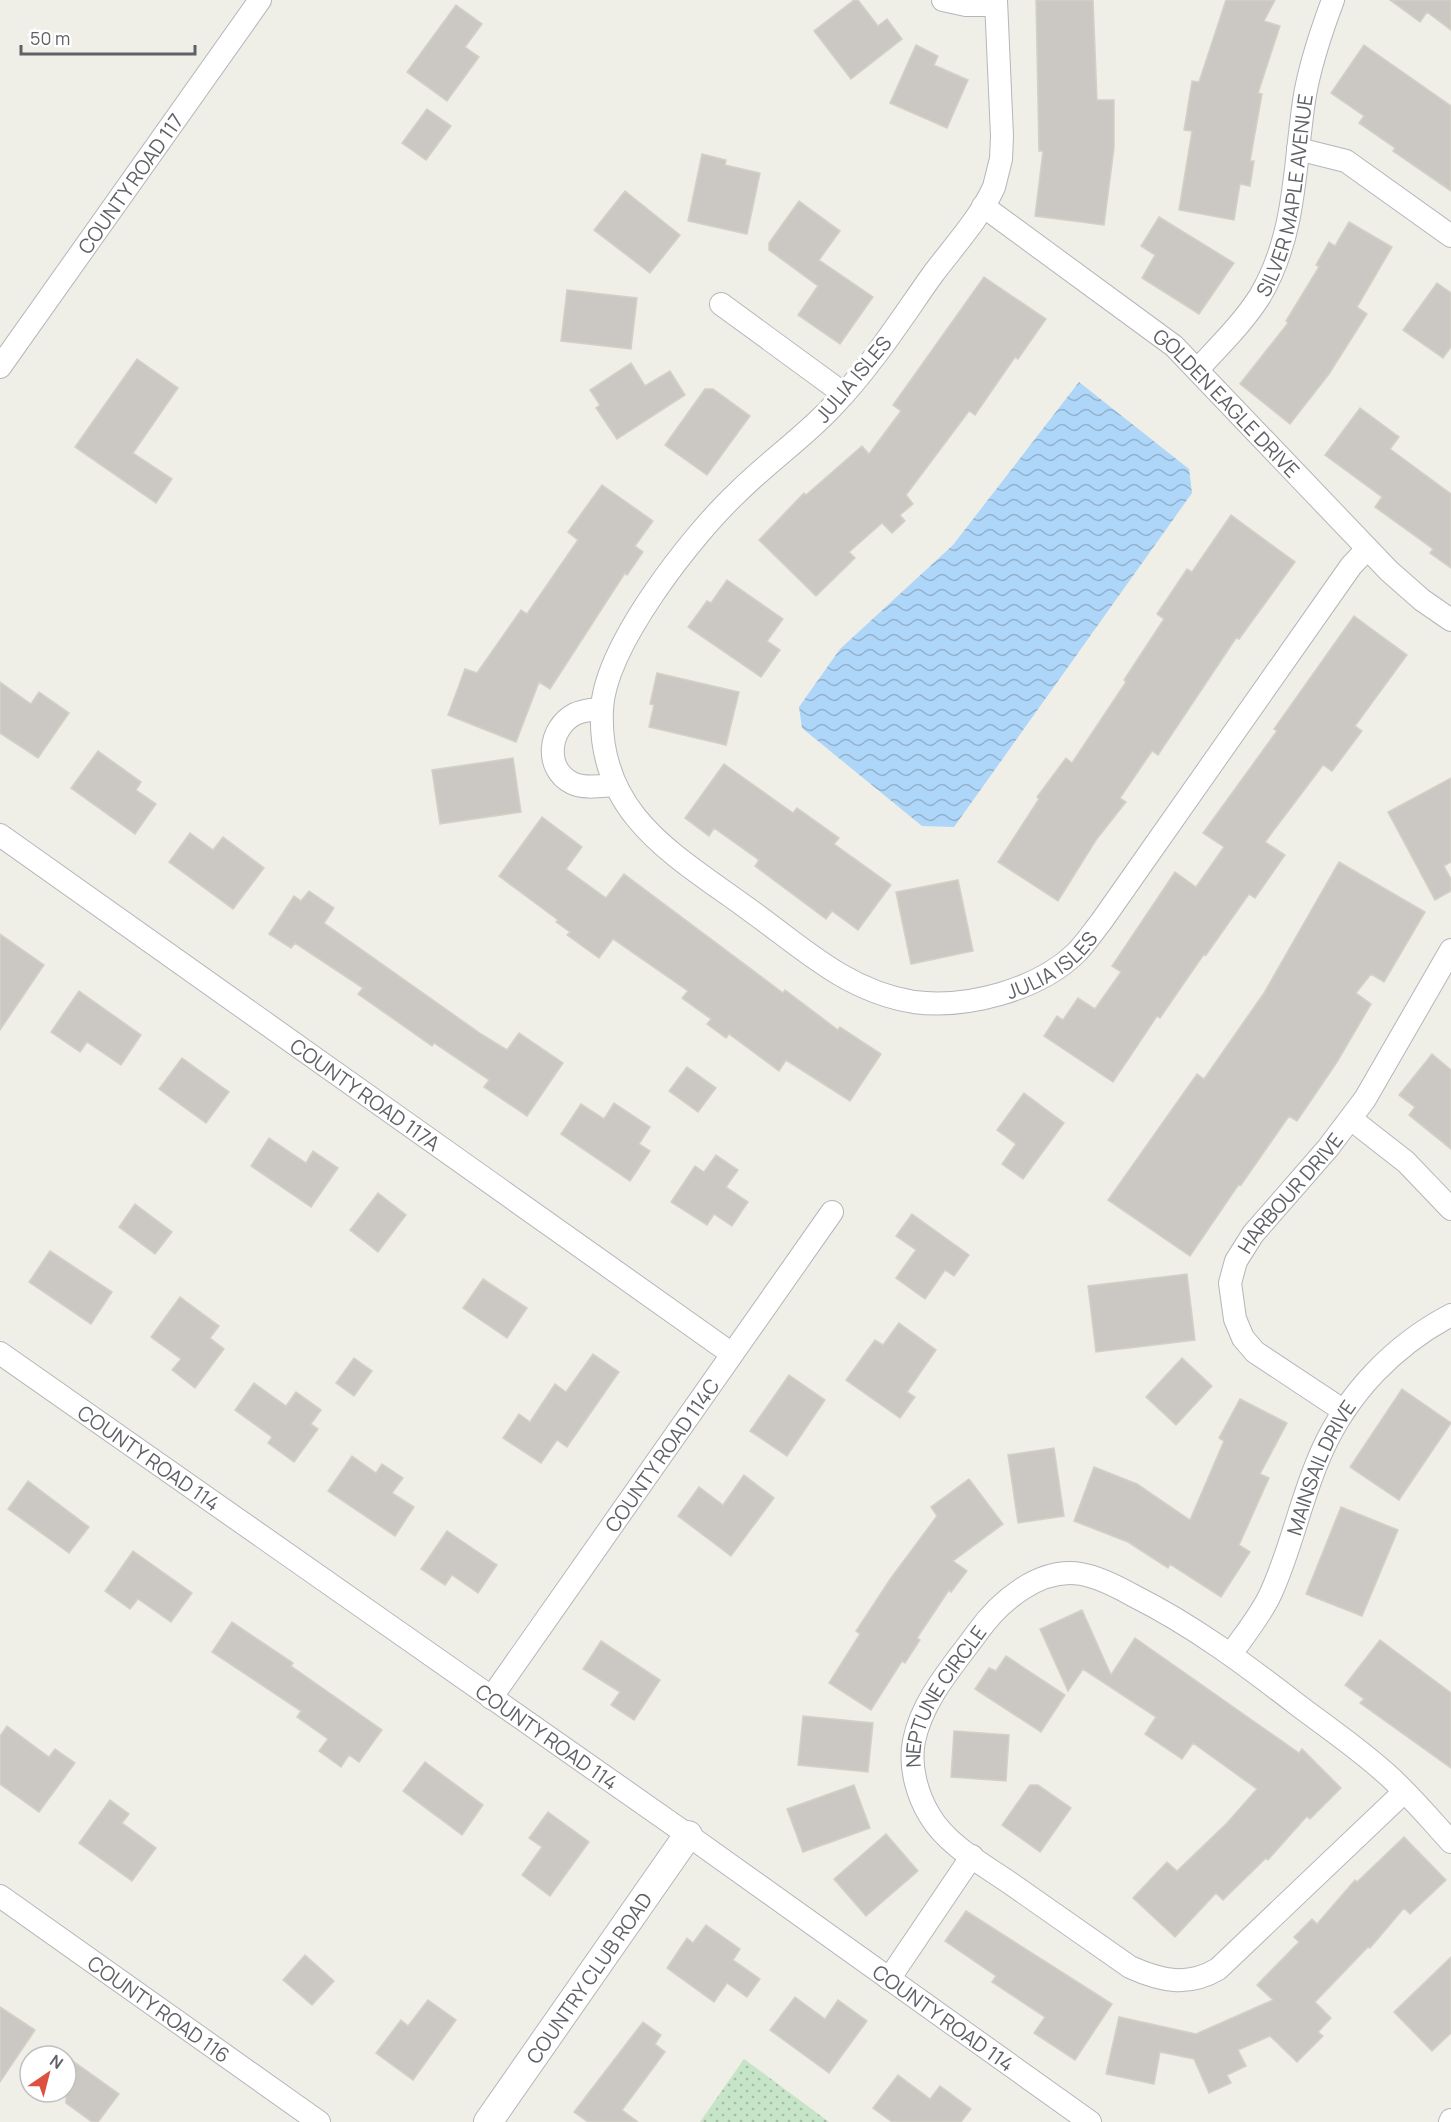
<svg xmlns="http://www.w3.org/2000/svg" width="1451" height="2122" font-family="Manrope,sans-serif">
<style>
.grass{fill:url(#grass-dots)}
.water{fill:url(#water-waves)}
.building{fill:#cbc8c4;stroke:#d4d0c6;stroke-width:1.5}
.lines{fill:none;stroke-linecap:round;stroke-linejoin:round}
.minor-casing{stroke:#b4b6ba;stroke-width:24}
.tertiary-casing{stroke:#b4b6ba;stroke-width:30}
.minor{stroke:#fff;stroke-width:22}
.tertiary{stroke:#fff;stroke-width:28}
.labels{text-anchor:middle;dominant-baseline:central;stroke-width:6;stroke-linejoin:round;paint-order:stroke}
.street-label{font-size:20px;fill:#5e6166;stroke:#fff}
</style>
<defs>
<pattern id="grass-dots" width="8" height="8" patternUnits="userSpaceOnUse" patternTransform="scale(1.5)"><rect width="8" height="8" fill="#c6e4c7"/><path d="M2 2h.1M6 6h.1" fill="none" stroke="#a4bca5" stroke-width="1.8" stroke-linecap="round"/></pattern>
<pattern id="water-waves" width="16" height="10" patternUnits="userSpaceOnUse" patternTransform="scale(1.5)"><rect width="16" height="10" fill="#aed6f8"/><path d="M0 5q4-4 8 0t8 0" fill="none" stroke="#91b1cd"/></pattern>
</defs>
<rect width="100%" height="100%" fill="#efeee7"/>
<path class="grass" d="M744 2059 829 2122H700Z"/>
<path class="water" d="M1079 382 1189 469 1192 493 954 827 922 826 802 728 799 707 840 649 953 545Z"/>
<path class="building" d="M854 0H858L878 26 887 19 902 39 851 79 814 31Z
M1036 0H1093L1097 100H1114V148L1104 225 1035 216 1043 151H1039Z
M1226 0H1275L1264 21 1280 26 1258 93 1262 94 1250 161H1254L1250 186 1240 184 1234 220 1179 210 1192 131 1184 130 1192 81 1199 82Z
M1390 0H1451V30L1427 12 1420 22Z
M456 5 482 24 465 47 479 57 447 101 407 72Z
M916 45 938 56 934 65 968 80 947 128 890 103Z
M1364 45 1451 106V191L1393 151 1395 148 1359 123 1364 116 1331 93Z
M427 109 451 126 426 160 402 143Z
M702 154 726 160 725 165 760 173 747 234 688 221Z
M625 191 680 235 650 273 594 230Z
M799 201 840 231 819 260 873 297 840 344 798 315 818 286 769 250V243Z
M1159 217 1234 263 1199 314 1142 278 1155 255 1141 246Z
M1349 222 1392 247 1357 307 1367 314 1329 374 1290 424 1240 384 1288 323 1286 321 1319 267 1316 265 1329 242 1335 246Z
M984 277 1046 319 1018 359 1015 357 975 415 969 411 906 495 913 504 900 515 905 521 892 533 882 523 849 552 855 558 816 596 759 540 804 493 806 495 862 446 869 454 901 411 893 405Z
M1437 283 1451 293V347L1443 358 1403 330Z
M567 290 637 298 631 349 561 341Z
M137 359 178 388 133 453 172 479 156 503 75 447Z
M631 363 645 386 670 371 685 395 617 439 596 408 600 405 590 390Z
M705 389H713L750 416 707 475 665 445Z
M1360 408 1399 437 1390 449 1451 494V568L1430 553 1433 549 1375 507 1382 497 1325 455Z
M602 485 653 521 635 546 643 552 627 575 625 573 550 689 539 682 516 742 448 715 465 669 477 673 521 610 527 614 578 540 568 532Z
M1231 515 1295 562 1239 639 1236 638 1158 755 1152 751 1120 798 1126 802 1096 840 1058 901 998 862 1039 799 1037 797 1066 758 1072 763 1126 682 1124 680 1164 619 1157 614 1187 569 1192 572Z
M727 580 783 619 767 641 780 650 761 677 688 627 707 601 711 603Z
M1354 616 1407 655 1355 726 1362 731 1332 771 1323 765 1265 842 1285 855 1255 898 1249 894 1206 955 1204 954 1160 1018 1157 1016 1113 1082 1044 1036 1057 1016 1063 1020 1078 998 1095 1009 1121 972 1112 966 1175 872 1196 887 1224 847 1203 833 1277 731 1274 729Z
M657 673 739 692 726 745 649 727 654 705 650 704Z
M0 682 31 704 39 692 69 713 38 758 0 733Z
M98 751 141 782 136 790 156 804 135 834 71 788Z
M513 758 521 812 440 824 432 770Z
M724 764 793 813 797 808 839 838 834 844 891 885 858 930 832 911 826 919 755 866 759 860 714 828 709 836 685 818Z
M1451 778V862L1444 866 1451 879V891L1435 900 1388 812Z
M542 817 582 847 566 869 606 898 624 874 783 993 785 990 838 1030 840 1027 881 1054 850 1101 786 1060 779 1071 729 1034 726 1038 707 1024 711 1019 682 998 688 991 613 939 599 958 567 935 570 932 556 922 558 920 499 876Z
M190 833 213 850 223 837 264 868 233 909 169 862Z
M1339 862 1425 912 1384 982 1371 974 1356 993 1371 1004 1337 1062 1297 1121 1289 1116 1241 1185 1239 1184 1190 1256 1108 1200 1197 1074 1204 1079 1264 993Z
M958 880 973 951 911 964 896 892Z
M309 891 334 908 324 923 481 1034 507 1050 519 1033 563 1063 527 1116 484 1087 489 1080 434 1043 432 1046 358 994 363 988 295 943 291 948 269 934 294 896 301 901Z
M0 934 44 965 0 1030Z
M79 991 141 1035 121 1065 87 1042 80 1052 51 1032Z
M1432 1054 1451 1070V1149L1409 1115 1415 1107 1399 1095Z
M182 1058 229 1092 206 1123 159 1089Z
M687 1067 716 1088 698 1112 669 1091Z
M1024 1093 1064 1123 1023 1179 1002 1164 1016 1144 997 1130Z
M614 1103 650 1127 639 1144 650 1151 630 1181 561 1134 581 1104 604 1119Z
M269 1138 306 1163 313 1151 338 1168 311 1207 251 1166Z
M716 1155 738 1170 726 1187 748 1202 732 1226 714 1214 707 1225 671 1202 695 1166 704 1172Z
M378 1193 406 1215 378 1252 350 1230Z
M135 1204 172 1232 155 1254 119 1227Z
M912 1214 969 1255 954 1276 945 1270 925 1299 896 1278 916 1250 896 1236Z
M50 1251 112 1292 91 1324 29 1282Z
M1187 1274 1195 1340 1096 1352 1088 1286Z
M483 1279 527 1308 507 1338 463 1308Z
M180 1297 219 1326 210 1338 224 1349 195 1388 172 1370 181 1359 151 1337Z
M899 1323 936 1350 907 1392 915 1397 900 1418 846 1380 875 1340 883 1345Z
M593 1354 619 1372 567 1447 557 1440 541 1463 503 1438 519 1414 530 1422 555 1384 566 1392Z
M354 1358 372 1371 354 1396 336 1383Z
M1182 1358 1212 1386 1176 1425 1146 1397Z
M789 1375 825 1400 787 1456 750 1431Z
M254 1383 286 1406 296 1392 321 1410 311 1424 318 1429 294 1462 268 1443 272 1437 235 1410Z
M1402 1389 1451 1423 1399 1500 1350 1467Z
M1240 1399 1287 1423 1260 1474 1269 1478 1239 1545 1250 1552 1221 1597 1170 1564 1168 1568 1128 1542 1074 1521 1094 1467 1137 1484 1190 1520 1224 1441 1219 1438Z
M1054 1448 1064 1516 1018 1523 1008 1455Z
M352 1456 376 1473 382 1464 403 1478 392 1493 414 1507 395 1536 328 1491Z
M744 1475 774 1498 731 1556 678 1516 699 1487 723 1505Z
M969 1479 1003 1524 953 1561 967 1571 951 1592 949 1590 917 1638 920 1640 905 1663 902 1661 871 1710 829 1683 860 1634 856 1631 891 1578 937 1516 931 1507Z
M28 1481 89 1527 69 1553 8 1509Z
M1341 1507 1398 1530 1362 1616 1306 1594Z
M447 1531 497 1565 478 1593 452 1575 445 1585 421 1569Z
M133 1551 192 1593 171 1622 138 1599 130 1609 105 1591Z
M1082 1610 1111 1675 1135 1638 1299 1753 1302 1749 1341 1788 1310 1819 1307 1816 1268 1860 1266 1858 1223 1900 1216 1893 1175 1937 1133 1898 1167 1862 1177 1871 1227 1823 1257 1789 1193 1743 1182 1759 1145 1734 1156 1717 1083 1669 1068 1691 1040 1629Z
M232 1622 293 1663 291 1666 382 1730 359 1762 349 1755 341 1767 319 1751 328 1739 297 1717 301 1711 212 1652Z
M1380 1640 1451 1693V1768L1360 1703 1364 1699 1345 1685Z
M601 1641 660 1680 634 1720 611 1705 620 1692 583 1669Z
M1006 1656 1065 1695 1041 1732 975 1689 989 1668 996 1671Z
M803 1716 873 1723 868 1772 798 1765Z
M7 1726 49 1757 55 1749 75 1763 39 1812 0 1784V1736Z
M954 1731 1009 1735 1006 1781 951 1777Z
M425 1762 483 1805 462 1835 403 1791Z
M854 1785 870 1828 803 1852 787 1809Z
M1030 1785H1038L1071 1808 1040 1852 1002 1825Z
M110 1800 129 1814 122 1823 156 1848 132 1881 79 1843Z
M548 1812 589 1842 550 1896 522 1875 542 1847 529 1838Z
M886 1834 918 1871 866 1916 834 1879Z
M1404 1837 1446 1880 1410 1914 1404 1908 1370 1948 1368 1947 1315 2002 1331 2018 1318 2032 1323 2036 1297 2062 1270 2036 1238 2050 1246 2066 1227 2075 1231 2083 1209 2093 1194 2059 1160 2052 1154 2084 1106 2074 1119 2017 1196 2034 1273 2000 1257 1985 1299 1942 1294 1937 1312 1919 1317 1924 1355 1880 1357 1882Z
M966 1911 1112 2004 1075 2060 1034 2033 1045 2017 992 1982 996 1976 945 1941Z
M706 1925 740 1949 733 1960 760 1979 747 1997 727 1983 714 2002 667 1968 687 1938 693 1943Z
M305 1955 334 1981 312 2005 283 1980Z
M1451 1957V2033L1432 2051 1394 2012Z
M795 1997 825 2019 838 2000 867 2021 829 2073 770 2030Z
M428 2000 456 2020 413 2080 376 2053 401 2020 408 2026Z
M0 2007 35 2030 0 2082Z
M643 2022 661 2035 655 2044 665 2052 622 2110 638 2122H588L574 2112Z
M66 2056 119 2094 98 2122H92L66 2103Z
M898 2075 930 2099 940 2086 971 2109 961 2122H892L873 2108Z"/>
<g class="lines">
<g class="minor-casing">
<g id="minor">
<path d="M943 0 966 5H996"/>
<path id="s1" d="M996 0 1002 136 1001 159 994 187C980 218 954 246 933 274 901 319 871 367 832 407 803 438 768 462 738 492 692 535 605 646 602 709 597 814 673 854 747 908 778 930 807 955 839 974 861 987 889 998 914 1002 966 1009 1038 990 1076 953 1085 944 1093 932 1101 922L1351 566 1367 549"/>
<path d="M1298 149 1346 161 1451 236"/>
<path id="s2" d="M983 206 1174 346 1389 571 1422 600 1451 620"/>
<path d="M721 304 844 394"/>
<path id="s3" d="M0 367 260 0"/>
<path id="s4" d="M1198 369C1219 346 1243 323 1260 296 1296 235 1294 169 1304 101 1309 67 1321 32 1333 0"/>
<path d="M602 708C593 710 583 710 575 714 548 728 544 769 572 783 584 789 601 786 614 785"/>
<path id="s5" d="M0 835 732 1354"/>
<path d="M1351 1119 1406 1162 1451 1209"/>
<path id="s6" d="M0 1353 688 1835 1090 2122"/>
<path id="s7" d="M1344 1411 1255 1352 1243 1338 1235 1319 1230 1283 1236 1261 1253 1234 1328 1148 1365 1099 1451 950"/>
<path id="s8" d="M1231 1654C1245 1634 1261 1615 1271 1593 1292 1547 1301 1497 1322 1451 1348 1393 1394 1345 1451 1315"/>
<path id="s9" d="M491 1698 832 1212"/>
<path id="s10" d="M1404 1792 1218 1969C1188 1987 1161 1981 1130 1967 1090 1939 1050 1911 1010 1883 984 1865 947 1845 930 1816 917 1795 909 1766 914 1741 922 1700 953 1666 977 1633 999 1602 1039 1567 1081 1574 1099 1577 1118 1587 1134 1596 1194 1626 1246 1665 1299 1706 1327 1727 1356 1747 1382 1770 1407 1791 1429 1818 1451 1842"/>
<path id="s11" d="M0 1896 319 2122"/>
<path d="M889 1979 972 1856"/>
<path d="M1450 2122 1451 2120"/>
</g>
</g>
<g class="tertiary-casing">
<g id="tertiary">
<path id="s12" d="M488 2122 688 1835"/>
</g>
</g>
<use href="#minor" class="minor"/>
<use href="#tertiary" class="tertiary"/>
</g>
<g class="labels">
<g class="street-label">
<text stroke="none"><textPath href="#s3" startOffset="225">COUNTY ROAD 117</textPath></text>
<text stroke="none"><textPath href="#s4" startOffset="201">SILVER MAPLE AVENUE</textPath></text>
<text transform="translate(853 379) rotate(-50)">JULIA ISLES</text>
<text stroke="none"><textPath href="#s2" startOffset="314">GOLDEN EAGLE DRIVE</textPath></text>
<text stroke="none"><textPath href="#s1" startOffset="1449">JULIA ISLES</textPath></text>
<text stroke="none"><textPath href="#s5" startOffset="448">COUNTY ROAD 117A</textPath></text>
<text stroke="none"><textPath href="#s7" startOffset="292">HARBOUR DRIVE</textPath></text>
<text stroke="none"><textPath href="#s9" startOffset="297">COUNTY ROAD 114C</textPath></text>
<text stroke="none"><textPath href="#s6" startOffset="182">COUNTY ROAD 114</textPath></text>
<text stroke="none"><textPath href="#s8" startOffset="208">MAINSAIL DRIVE</textPath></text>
<text stroke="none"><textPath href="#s10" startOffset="732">NEPTUNE CIRCLE</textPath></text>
<text stroke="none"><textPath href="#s6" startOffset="668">COUNTY ROAD 114</textPath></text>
<text stroke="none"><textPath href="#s12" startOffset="176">COUNTRY CLUB ROAD</textPath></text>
<text stroke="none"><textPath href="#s11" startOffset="195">COUNTY ROAD 116</textPath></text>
<text stroke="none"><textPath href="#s6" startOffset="1154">COUNTY ROAD 114</textPath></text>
</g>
</g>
<g transform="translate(48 2074) rotate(35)"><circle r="28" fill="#ffffff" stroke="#bfc0c2" stroke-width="1.5"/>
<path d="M0-4.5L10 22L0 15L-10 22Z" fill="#dc5140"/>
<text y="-9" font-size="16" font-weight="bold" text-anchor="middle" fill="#5e6166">N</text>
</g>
<path d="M21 45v9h174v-9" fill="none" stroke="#5e6166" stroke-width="3"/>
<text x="30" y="45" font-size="18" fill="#5e6166" stroke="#ffffff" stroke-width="4.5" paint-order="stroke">50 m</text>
</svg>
